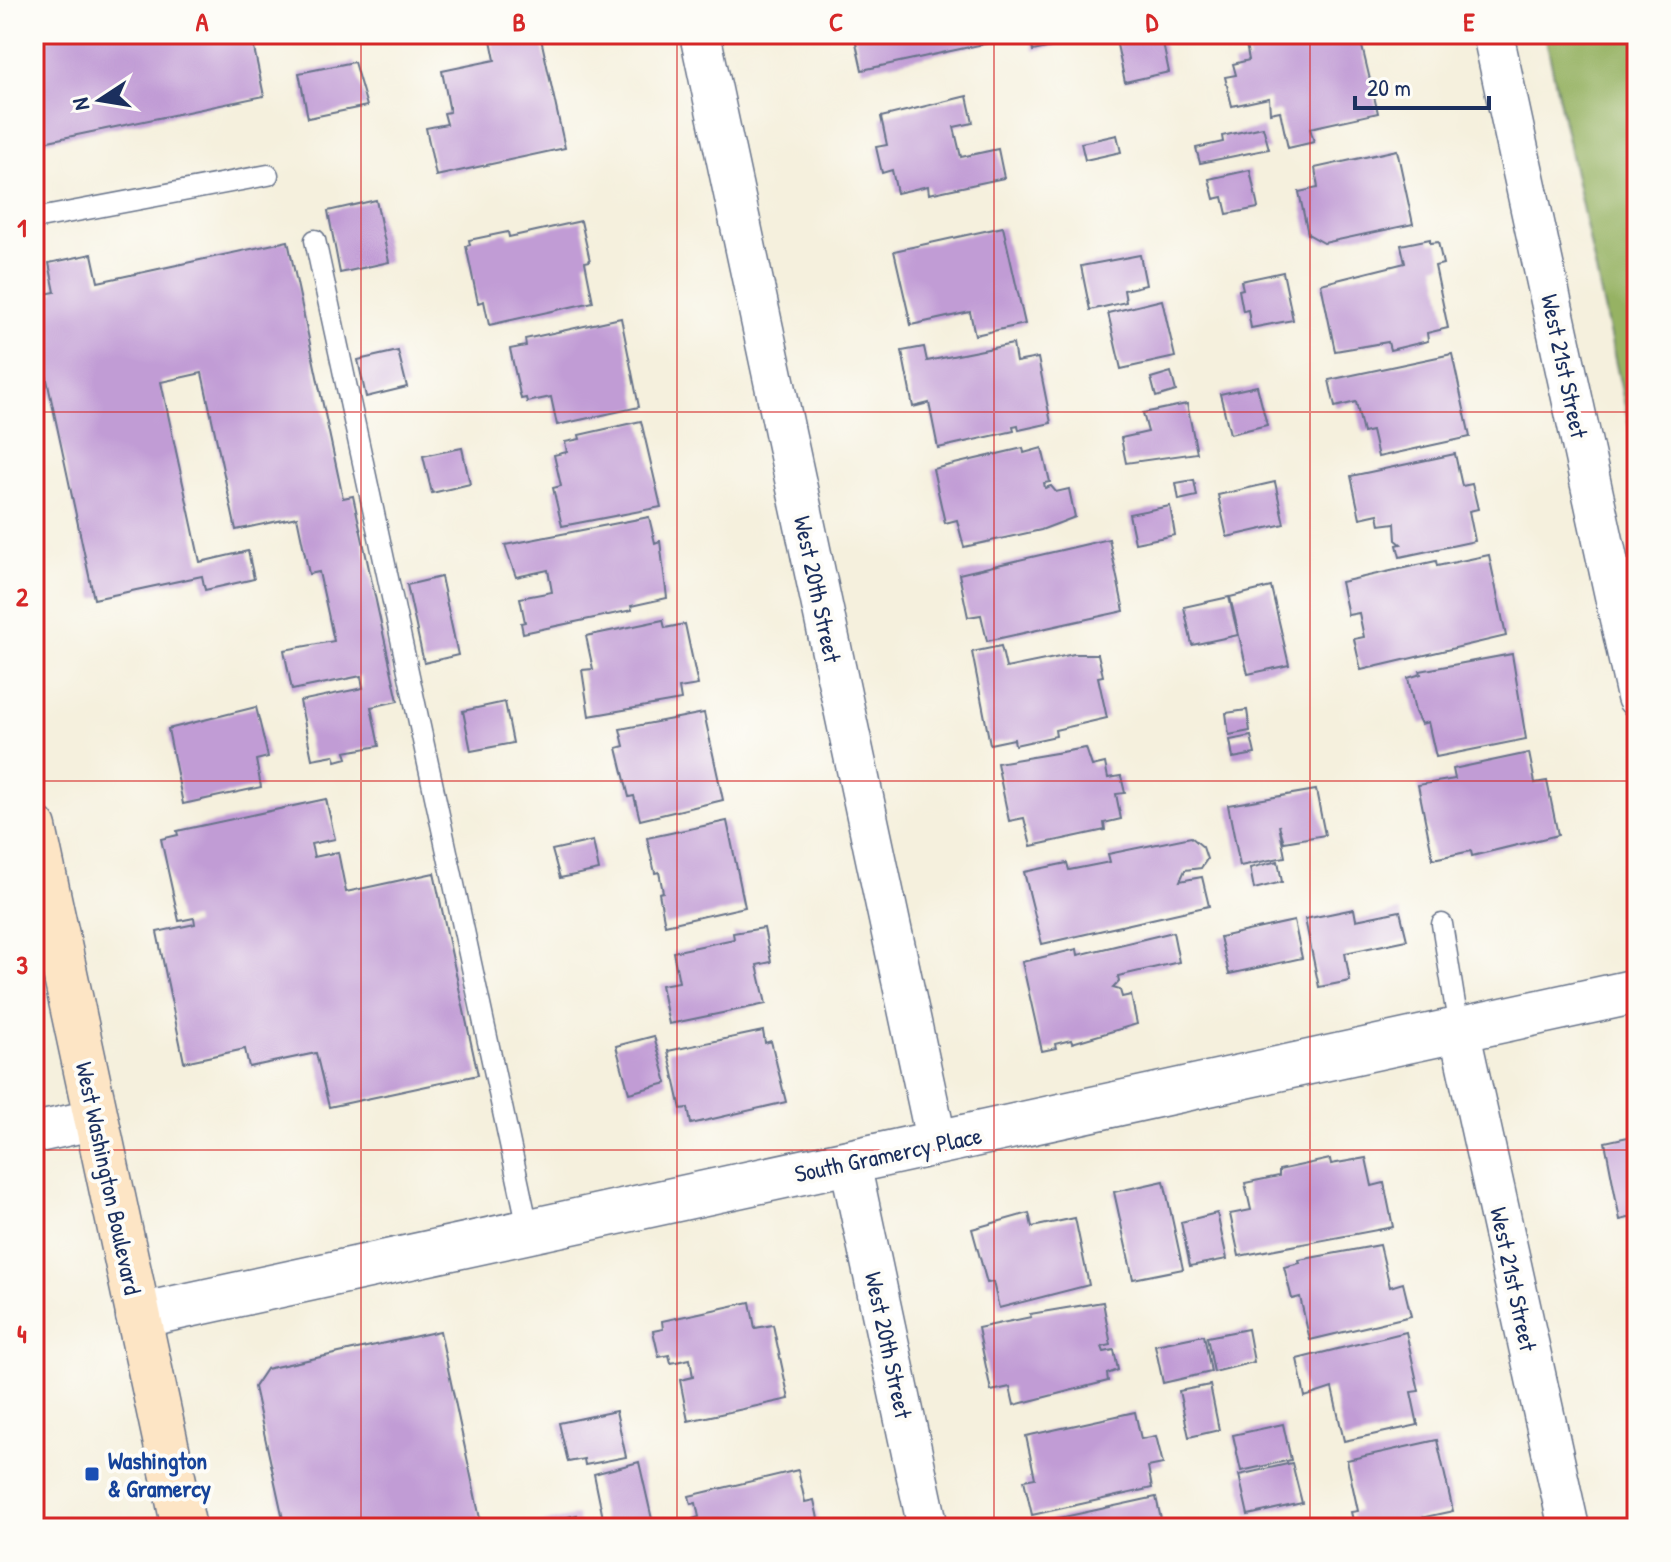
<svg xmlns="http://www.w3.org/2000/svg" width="1671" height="1562" font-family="'Patrick Hand',sans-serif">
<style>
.forest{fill:#96b264;stroke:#587061;stroke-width:2}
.building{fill:#c19cd5}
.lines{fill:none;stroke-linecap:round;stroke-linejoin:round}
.service-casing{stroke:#67738a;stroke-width:23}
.minor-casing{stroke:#67738a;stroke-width:43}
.tertiary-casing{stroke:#67738a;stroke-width:47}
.secondary-casing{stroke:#67738a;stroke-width:47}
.service{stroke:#fff;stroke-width:20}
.minor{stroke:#fff;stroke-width:40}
.tertiary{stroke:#fff;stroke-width:44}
.secondary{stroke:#fde5c5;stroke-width:44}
.grid{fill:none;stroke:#d62828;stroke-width:2;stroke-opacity:0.55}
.transit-dot{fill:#1a4fb4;stroke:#fdfcf7;stroke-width:3}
.labels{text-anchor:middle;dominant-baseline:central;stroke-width:8;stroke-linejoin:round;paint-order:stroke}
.street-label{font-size:24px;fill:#1b2f5e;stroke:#fdfcf7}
.transit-label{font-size:24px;font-weight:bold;fill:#164399;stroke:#fdfcf7;text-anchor:start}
.neatline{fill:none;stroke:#d62828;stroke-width:3}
.grid-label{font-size:26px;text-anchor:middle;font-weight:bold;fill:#d62828}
</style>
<rect width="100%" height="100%" fill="#fdfcf7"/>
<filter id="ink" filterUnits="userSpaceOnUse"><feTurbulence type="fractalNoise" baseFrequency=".0125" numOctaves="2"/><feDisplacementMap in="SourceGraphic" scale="16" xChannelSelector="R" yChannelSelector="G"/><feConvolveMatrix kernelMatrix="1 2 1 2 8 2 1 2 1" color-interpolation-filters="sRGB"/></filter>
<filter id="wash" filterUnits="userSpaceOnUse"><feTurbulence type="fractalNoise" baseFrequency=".006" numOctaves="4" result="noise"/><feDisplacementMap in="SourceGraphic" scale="32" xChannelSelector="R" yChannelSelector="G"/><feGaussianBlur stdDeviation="1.8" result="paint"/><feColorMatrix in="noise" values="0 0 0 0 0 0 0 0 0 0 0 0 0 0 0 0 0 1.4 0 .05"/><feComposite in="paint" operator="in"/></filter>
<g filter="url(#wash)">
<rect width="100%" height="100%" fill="#f5f0dd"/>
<path class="forest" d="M1545 34H1637V462Z"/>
<g id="blocks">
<path class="building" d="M73 34H251L264 96 34 144V42Z
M540 34 565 148 436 176 426 128 447 124 444 113 450 112 442 71 495 60 490 35Z
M854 34H992L993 42 862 70Z
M1030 34H1107V35L1033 51Z
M1141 34H1161L1169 72 1125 82 1116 40Z
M1244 34H1359L1378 113 1310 128 1314 142 1288 148 1280 111 1270 113 1269 98 1232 106 1225 77 1236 75 1233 64 1249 60Z
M354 62 367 106 308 118 299 73Z
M967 96 973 123 954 127 961 157 998 149 1004 178 929 194 928 186 897 193 892 170 882 173 876 147 887 145 881 117Z
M1263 127 1269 149 1200 163 1196 148 1223 142 1222 136Z
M1117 135 1121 152 1085 160 1081 143Z
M1397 150 1413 224 1324 243 1308 234 1299 192 1318 188 1315 168Z
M1250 170 1258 208 1227 214 1223 197 1214 199 1209 179Z
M376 200 389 262 340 273 328 211Z
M581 221 590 261 585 262 593 302 489 325 484 301 478 303 466 246 470 245 469 240 508 232 509 237Z
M1003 227 1025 324 975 335 970 312 911 325 894 251Z
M1430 239V243L1438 242 1443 264 1435 266 1448 328 1427 333 1428 341 1390 350 1388 342 1335 351 1321 284 1405 263 1401 245Z
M288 241 343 498 353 496 398 701 371 707 379 746 345 752 347 758 336 761 334 755 312 759 300 701 363 688 361 676 292 690 284 650 334 641 319 572 309 574 297 517 236 530 202 373 161 382 200 562 248 551 254 579 205 590 202 576 94 599 34 319V296L55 292 49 263 92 254 98 282Z
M1140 255 1146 285 1124 290 1126 302 1090 310 1081 266Z
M1283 272 1293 320 1251 328 1248 310 1243 311 1239 290 1243 289 1241 281Z
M1162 300 1175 357 1121 369 1108 313Z
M621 318 639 407 557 425 551 397 527 402 526 398 521 399 510 349 526 346 525 339Z
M1013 344 1016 362 1038 358 1051 423 1019 430 1018 425 1013 426 1014 431 938 448 929 403 913 407 902 351 924 347 927 361Z
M398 351 407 387 366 397 358 360Z
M1452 354 1470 437 1378 457 1372 431 1363 433 1356 402 1335 407 1329 380Z
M1171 372 1176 391 1156 397 1151 378Z
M1257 386 1267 425 1230 434 1220 394Z
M1187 404 1197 453 1126 463 1121 438 1148 432 1143 413Z
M641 421 661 507 562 526 553 488 561 486 554 455 567 452 565 442 580 439 579 435Z
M462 448 470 484 432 493 423 456Z
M1023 448 1024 453 1042 448 1050 482 1044 483 1045 488 1051 486 1056 492 1069 489 1075 517 1041 530 964 547 957 520 945 523 933 469Z
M1455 454 1462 486 1472 484 1478 509 1469 511 1475 541 1400 557 1397 545 1401 544 1396 540 1395 523 1380 525 1378 514 1360 518 1351 476Z
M1194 480 1197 496 1179 500 1176 483Z
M1275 482 1284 524 1227 537 1218 495Z
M1170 506 1175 535 1135 543 1129 514Z
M649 517 655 543 660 541 667 598 631 606 632 610 523 633 521 623 525 622 520 598 552 592 548 570 516 577 505 545Z
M1109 539 1124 611 987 641 981 615 968 617 959 574Z
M1489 555 1506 636 1361 670 1354 639 1364 637 1359 613 1348 615 1341 582 1436 561 1437 566Z
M441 577 458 655 424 663 407 585Z
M1271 587 1289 665 1248 674 1230 597Z
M1229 597 1238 635 1192 645 1184 607Z
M663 620 665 628 685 624 698 685 679 688 681 700 589 716 582 670 593 669 586 636Z
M1001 646 1006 668 1074 654H1098L1103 676 1098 677 1107 718 1055 730 1056 736 1015 745 1014 739 990 744 972 652Z
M1512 654 1526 739 1436 757 1428 722 1421 724 1415 712 1408 678 1421 674 1420 671Z
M505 702 513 743 471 751 463 711Z
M256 707 268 757 256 760 261 787 183 804 168 729Z
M1247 710 1250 731 1229 735 1226 713Z
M704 713 723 800 640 820 634 796 629 797 617 748 624 746 620 729Z
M1251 736 1255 754 1233 758 1230 740Z
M1086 748 1092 766 1105 763 1108 778 1121 776 1125 793 1116 794 1121 819 1104 823 1105 830 1031 846 1024 818 1009 821 997 763Z
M1529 753 1535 783 1547 781 1558 835 1472 856 1471 851 1433 859 1418 785 1455 779 1453 769Z
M1316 790 1325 835 1284 842 1279 825 1285 857 1240 866 1228 805Z
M326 799 335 839 311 844 314 857 338 852 346 892 434 873 478 1075 329 1107 316 1053 249 1067 245 1049 184 1062 157 932 195 924 194 918 179 921 161 839 178 835 177 831Z
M727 821 745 907 665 925 659 893 663 892 659 872 655 873 647 838Z
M1191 837 1203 847 1207 859 1201 868 1185 870 1180 881 1202 877 1209 906 1042 944 1024 872 1067 863 1069 870 1110 862 1108 854Z
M593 841 599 870 560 878 552 850Z
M1278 861 1282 882 1254 889 1250 868Z
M1354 909 1356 920 1400 911 1407 940 1345 953 1350 981 1319 987 1305 919Z
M1294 921 1302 958 1229 974 1220 937Z
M764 928 771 962 757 965 766 1004 669 1024 661 985 679 982 673 952 734 939 733 933Z
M1173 932 1179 962 1118 976 1119 982 1113 988 1120 990 1122 997 1131 995 1137 1024 1072 1043 1071 1040 1055 1044 1056 1048 1042 1051 1022 962 1077 949 1078 955Z
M763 1031 765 1043 771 1041 786 1102 691 1124 688 1108 681 1109 668 1051Z
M654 1036 667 1083 629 1093 616 1046Z
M1637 1135V1216L1620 1220 1605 1142Z
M1366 1158 1372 1186 1384 1183 1393 1227 1239 1256 1230 1214 1251 1210 1245 1183 1279 1176V1170L1330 1159 1331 1164Z
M1164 1181 1183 1269 1133 1279 1114 1192Z
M1029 1213 1032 1227 1075 1218 1089 1285 999 1308 993 1282 987 1283 972 1229Z
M1217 1213 1227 1259 1190 1266 1181 1222Z
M1380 1245 1390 1287 1403 1283 1411 1316 1310 1340 1300 1297 1292 1299 1284 1267 1300 1263 1299 1260Z
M750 1302 755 1328 773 1325 789 1399 688 1421 680 1380 693 1377 690 1359 671 1363 669 1355 659 1357 653 1331 663 1329 662 1321Z
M1103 1302 1111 1345 1102 1347 1104 1352 1114 1350 1118 1370 1107 1374 1108 1381 1014 1405 1010 1387 991 1391 978 1328 1031 1317 1030 1314Z
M1248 1329 1254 1362 1214 1372 1207 1337Z
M440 1331 482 1528H285L254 1387 266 1369Z
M1406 1332 1419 1391 1411 1392 1418 1425 1344 1441 1332 1388 1305 1397 1297 1359Z
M1204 1335 1211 1372 1163 1383 1155 1345Z
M1210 1385 1219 1430 1189 1437 1179 1391Z
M616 1411 626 1457 585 1465 584 1459 568 1462 559 1423Z
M1135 1412 1141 1439 1156 1436 1163 1464 1148 1467 1152 1488 1032 1515 1024 1480 1035 1478 1026 1436Z
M1283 1424 1291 1460 1241 1471 1233 1435Z
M1437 1440 1453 1511 1416 1519 1419 1528H1355L1351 1512 1358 1511 1347 1460Z
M639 1462 654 1528H605L594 1474Z
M1292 1463 1302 1503 1248 1515 1239 1475Z
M798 1470 805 1502 814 1500 820 1528H696L693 1519 699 1517 696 1503 691 1504 689 1496Z
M1156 1497 1163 1528H1018V1527Z
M577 1515 580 1528H524V1527Z"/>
</g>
</g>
<g filter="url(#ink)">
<use href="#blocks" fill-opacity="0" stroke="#67738a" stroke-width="2"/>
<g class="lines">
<g class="service-casing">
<path id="service" d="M34 219 268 175
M315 240 529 1232
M1442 924 1459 1029"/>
</g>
<g class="minor-casing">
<path id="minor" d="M700 34 937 1144
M1493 34 1637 697
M1459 1029 1569 1528
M34 1133 97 1119
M850 1163 928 1528"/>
</g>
<g class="tertiary-casing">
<path id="tertiary" d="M138 1316 1637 991"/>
</g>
<g class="secondary-casing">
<path id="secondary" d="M34 828 184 1528"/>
</g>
<use href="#service" class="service"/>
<use href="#minor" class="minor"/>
<use href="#tertiary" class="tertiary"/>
<use href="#secondary" class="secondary"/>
</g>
</g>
<path class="grid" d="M361 34V1528M677 34V1528M994 34V1528M1310 34V1528M34 412H1637M34 781H1637M34 1150H1637"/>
<rect class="transit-dot" x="84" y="1466" width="16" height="16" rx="4"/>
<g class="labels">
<g class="street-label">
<text transform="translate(1565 366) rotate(78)">West 21st Street</text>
<text transform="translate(818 589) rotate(78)">West 20th Street</text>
<text transform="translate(888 1154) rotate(-12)">South Gramercy Place</text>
<text transform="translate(109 1178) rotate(78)">West Washington Boulevard</text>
<text transform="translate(1514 1279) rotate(78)">West 21st Street</text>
<text transform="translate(889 1345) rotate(78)">West 20th Street</text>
</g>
<g class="transit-label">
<text x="108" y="1460">Washington<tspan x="108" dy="28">&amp; Gramercy</tspan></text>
</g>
</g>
<rect width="1671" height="1562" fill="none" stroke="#fdfcf7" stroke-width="88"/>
<g transform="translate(100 100) rotate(258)" stroke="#fdfcf7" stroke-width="6" paint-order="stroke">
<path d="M0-6L14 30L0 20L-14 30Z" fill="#1b2f5e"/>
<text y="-12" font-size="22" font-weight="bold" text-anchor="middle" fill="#1b2f5e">N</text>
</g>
<path d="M1355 96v12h134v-12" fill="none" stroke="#1b2f5e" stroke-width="4"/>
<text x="1367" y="96" font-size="24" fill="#1b2f5e" stroke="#fdfcf7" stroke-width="6" paint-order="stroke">20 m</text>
<rect x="44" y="44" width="1583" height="1474" class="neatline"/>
<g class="grid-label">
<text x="202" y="31">A</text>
<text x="519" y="31">B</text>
<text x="836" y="31">C</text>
<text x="1152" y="31">D</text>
<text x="1469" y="31">E</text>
<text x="22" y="237">1</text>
<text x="22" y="606">2</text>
<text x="22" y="974">3</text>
<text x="22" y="1343">4</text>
</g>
</svg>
